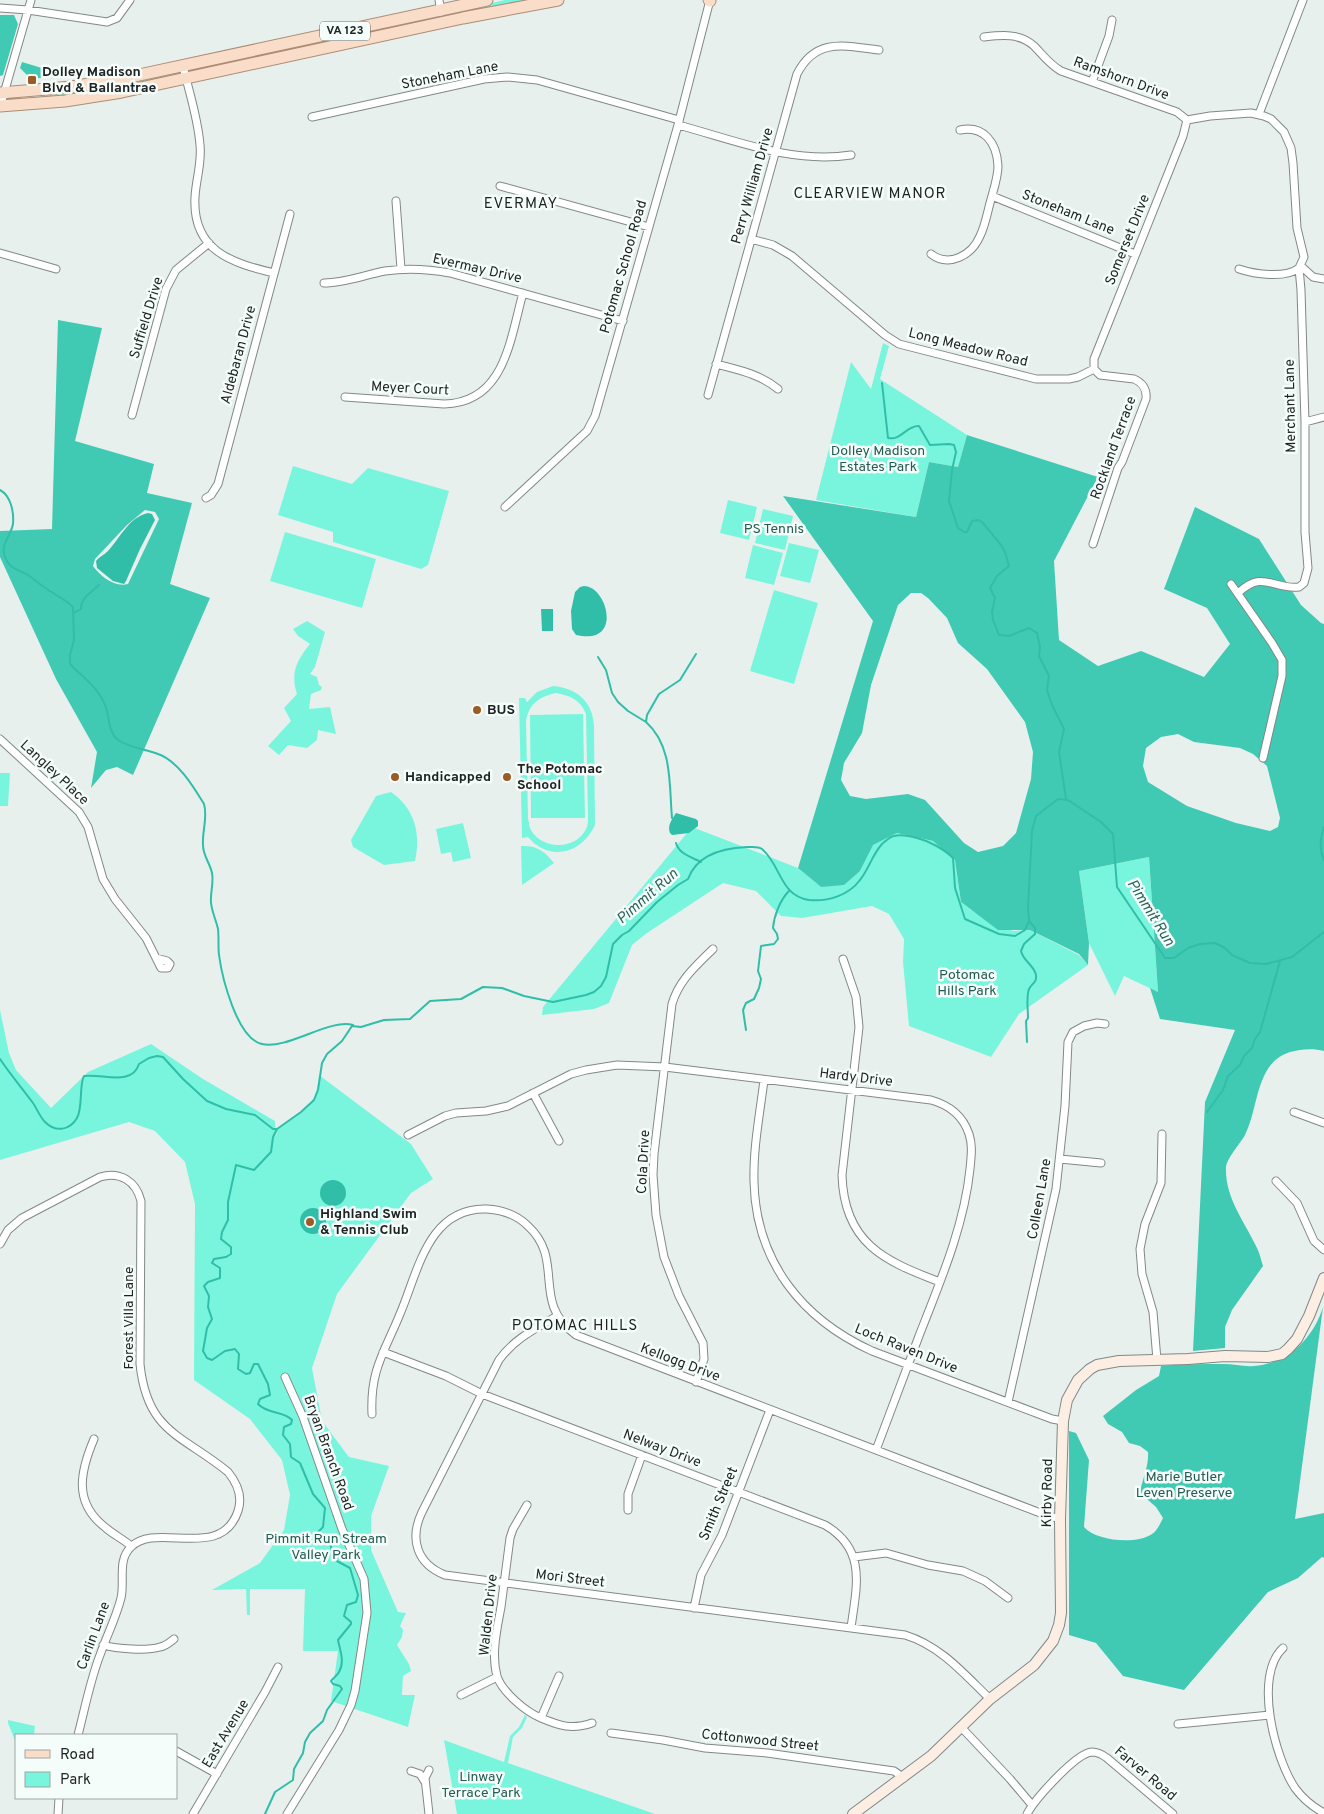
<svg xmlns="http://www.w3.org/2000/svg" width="1324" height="1814" font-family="Overpass,sans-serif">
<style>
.green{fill:#79f5de;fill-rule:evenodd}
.forest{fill:#41cab3;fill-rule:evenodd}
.water{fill:#30bea8}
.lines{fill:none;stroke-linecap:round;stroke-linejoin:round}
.stream{stroke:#30bea8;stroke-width:2}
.minor-casing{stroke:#818987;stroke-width:9}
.secondary-casing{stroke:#818987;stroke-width:12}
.primary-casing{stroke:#ab8d76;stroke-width:13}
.minor{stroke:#fff;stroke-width:7}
.secondary{stroke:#fdeee4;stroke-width:10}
.primary{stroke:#faddc8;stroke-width:11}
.poi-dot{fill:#9b5b25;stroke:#f5fdfb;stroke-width:2}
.labels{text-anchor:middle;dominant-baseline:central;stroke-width:5;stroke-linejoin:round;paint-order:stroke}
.shield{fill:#f5fdfb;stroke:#5f6463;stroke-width:1}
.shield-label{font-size:12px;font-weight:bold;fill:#1f2222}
.poi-label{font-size:14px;font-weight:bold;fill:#1f2222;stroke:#f5fdfb;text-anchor:start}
.street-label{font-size:14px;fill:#1f2222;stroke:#f5fdfb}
.park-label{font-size:14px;fill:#255c52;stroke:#f5fdfb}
.neighbourhood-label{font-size:15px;letter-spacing:1px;fill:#1f2222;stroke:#f5fdfb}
.water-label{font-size:15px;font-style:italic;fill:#2c6258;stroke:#f5fdfb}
</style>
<rect width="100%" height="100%" fill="#e8f0ee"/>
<path class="green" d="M505 0H545L454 15 455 11Z
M433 17 431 20 359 34 219 66 266 52Z
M156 76H170L98 93 32 98Z
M883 343 889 346 880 379 967 435 958 467 929 462 916 517 816 500 851 362 871 389Z
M293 466 352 484 368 468 449 491 428 565 421 569 333 542V532L278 515Z
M728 500 757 507 749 540 720 533Z
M763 509 793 516 785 550 755 543Z
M285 532 376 559 362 608 270 581Z
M789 543 819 550 810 583 780 576Z
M753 545 783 553 774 585 745 578Z
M774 590 818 603 794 684 750 671Z
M307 621 325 632 315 667 310 674 317 677 319 685 322 687 321 690 311 694 309 709 330 707 336 734 318 730 317 740 307 748 288 745 279 755 268 746 291 721 284 708 297 694C290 673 297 660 310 644L298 636 293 629Z
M553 686C577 688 593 702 594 726L595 825C582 854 549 862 528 837L522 838 519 698H525L527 702 537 692ZM556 693C569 695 581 700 586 714L588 817C588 821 588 826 586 829 576 850 542 850 531 830 529 827 529 822 528 818L526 720C530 703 539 697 556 693Z
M583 714 585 818H531L530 715Z
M0 773H10L8 806H0Z
M391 792C415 809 421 833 415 861L384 865 353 847 351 840 376 796Z
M463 823 471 858 453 862 451 852 441 854 436 829Z
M692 827 798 868 821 887 860 871 872 845 897 833 933 841 955 860 961 902 971 910 1013 931 1030 930 1079 955 1088 965 1019 1014 991 1057 909 1026 903 962 904 939 889 914 872 906 802 918 781 916 756 891 723 883 647 933 632 945 609 1003 594 1009 542 1015 543 1007Z
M521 846C536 845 545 851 554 863L522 885Z
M1149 857 1158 992 1124 976 1115 996 1089 943 1079 871Z
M0 1010 9 1053 16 1070 51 1108 88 1072 151 1044 203 1079 275 1121 276 1137 277 1129C301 1109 316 1111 319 1075L411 1144 433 1179 411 1193 337 1294 312 1368 322 1421 349 1457 389 1466 371 1516V1550L398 1612 406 1613 400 1626 403 1630 402 1637 397 1645 409 1664 411 1671 403 1676 402 1695H415L408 1727 331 1701 338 1651H303L305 1589H250V1615H247L246 1589 212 1590 260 1563 284 1530 290 1495 282 1460 250 1419 194 1380 195 1204 185 1162 155 1131 129 1122 0 1160Z
M525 1715 527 1717 522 1728 513 1737 508 1763 655 1814H457L444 1740 504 1762 510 1736 519 1727Z
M8 1720 35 1726 34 1735H16V1743L8 1723Z"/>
<path class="forest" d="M0 15H14L18 24 3 75 0 76Z
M22 62 65 75 31 79 20 68Z
M58 320 102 328 75 441 154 464 147 493 192 503 170 584 210 598 133 775 117 767 106 770 91 788 97 752 56 679 0 557V531L52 529ZM145 510 155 512 159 519 128 584C115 588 100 576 93 566L95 559 127 525Z
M967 435 1098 477 1054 561 1059 640 1098 666 1141 651 1204 677 1230 644 1207 608 1164 589 1195 507 1259 539 1301 605 1321 623 1324 624V1051C1313 1048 1301 1049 1290 1052 1255 1063 1259 1108 1245 1135 1240 1144 1226 1159 1226 1168 1225 1198 1245 1222 1257 1248 1260 1254 1261 1260 1263 1266L1232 1310 1225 1327V1348L1193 1351 1205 1102 1235 1030 1160 1019 1150 988 1158 992 1149 857 1079 871 1089 943 1088 965 1079 954 1030 930H998L961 902 955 860 933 841 897 833 873 845 860 871 844 885 821 887 798 868 873 621 783 496 916 517 929 462 958 467ZM911 593H921L928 598 947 618 958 643 987 669 1025 722 1033 752 1031 779 1016 833 1003 846 978 852 964 843 925 800 908 794 866 799 850 796 841 780 844 763 862 733 871 685 898 605ZM1178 734 1194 742 1240 748 1253 754 1267 766 1280 818 1278 827 1270 831 1236 823 1187 806 1148 782 1143 766 1146 748 1161 737Z
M1323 1307 1295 1519 1324 1513V1558L1322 1557 1298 1578 1268 1592 1184 1690 1123 1676 1096 1643 1069 1635V1431L1076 1433 1089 1460 1084 1527C1096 1541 1136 1545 1152 1534 1157 1531 1160 1524 1163 1518L1156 1507 1140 1493C1142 1479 1149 1467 1148 1452L1140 1446 1129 1443 1122 1432 1108 1424 1103 1416 1136 1390 1159 1376 1161 1366C1182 1364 1203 1364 1223 1364 1234 1364 1244 1367 1254 1366 1288 1363 1313 1339 1323 1307Z"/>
<path class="water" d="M148 513 152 514 155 520 140 549 126 581 124 584 113 581 97 568 96 561C99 557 104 555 108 551 120 538 129 517 148 513Z
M584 586C607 586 624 646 576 635L572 629 571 611 575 592 580 587Z
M541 609H553V631H542Z
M676 813 696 819 698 821V826L689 833 672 835 670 833C667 826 672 819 676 813Z
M320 1193a13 13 0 1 1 26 0a13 13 0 1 1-26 0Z
M300 1221a13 13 0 1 1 26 0a13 13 0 1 1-26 0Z"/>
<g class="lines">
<path class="stream" d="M882 383 888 438C901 441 907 425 919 426L930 445 949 444 954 445 956 452 952 470 949 501 958 528 964 532H967L972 521 979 520 983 523 1001 545 1005 552 1009 566 997 576 990 588 995 598 992 612 993 620 999 635 1009 636 1029 628 1037 633 1040 647 1039 656 1049 676 1047 690 1052 705 1064 729 1059 752 1066 799
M0 490C11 496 14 512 13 524 11 536 0 544 5 557 10 570 18 569 28 575 34 579 39 584 44 587 53 594 65 599 73 607L74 640 70 655V664C82 677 98 687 105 705 110 716 107 731 118 740 130 748 145 749 158 754 178 761 193 786 204 804 208 817 202 831 203 845 203 856 210 863 212 873 214 883 210 893 211 903 212 912 216 920 218 929 219 938 218 947 219 955 222 977 237 1039 262 1044 287 1050 330 1018 353 1025
M74 613 81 609C81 597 92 592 99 585
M598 657 606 670 612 693 618 702 628 711 646 722
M672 818C669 785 673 746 646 722L647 715 659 694 680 680 696 654
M1324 827C1320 838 1319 849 1324 860
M676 843C679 854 691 857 701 862
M746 1030 743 1010 746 1003 754 999 759 988 761 979 758 971 761 946 774 944 778 939 777 934 773 928C774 916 780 900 789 891
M1027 1042 1026 1021 1028 1018C1028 1010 1026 997 1029 989 1032 983 1037 983 1036 975 1034 965 1023 961 1021 951L1024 944 1035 934V928L1030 922
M0 1059C10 1074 22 1088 33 1103 37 1109 40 1117 45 1122 56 1133 70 1130 77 1118 83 1108 79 1084 84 1076 101 1073 132 1087 139 1064L149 1058 157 1056 163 1057 183 1079 207 1101 226 1109 255 1115 273 1129H277
M1207 1112 1223 1090 1228 1076 1240 1065 1244 1056 1252 1048 1255 1039 1260 1032 1280 961
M265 1814 275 1792 293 1780 294 1769 303 1753 305 1742 310 1733 323 1721 327 1710 342 1689 340 1686 333 1684 331 1681C333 1678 337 1676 339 1672 345 1662 340 1650 338 1640L351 1624V1622L344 1616 347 1605 356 1602 358 1595 350 1568 335 1560 330 1544 320 1537 318 1532 323 1527 325 1508 313 1494 300 1463 291 1457 290 1444 283 1435 284 1427 291 1424 292 1420C284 1411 267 1414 258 1404L260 1399 270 1395 268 1384 258 1364H254L250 1373 246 1374 238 1369 239 1354 235 1349 225 1351 212 1360 207 1358 203 1351 207 1328 212 1319 208 1307 209 1296 204 1286 208 1282 220 1278V1268L212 1263 214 1259 226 1257 231 1254V1247L221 1239 222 1232 228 1220V1202L236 1165 254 1170 271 1152 273 1137 277 1129 301 1112 314 1100 318 1090 322 1063 327 1054 342 1041 352 1026 361 1027 384 1020 410 1019 430 1001 461 999 483 987 502 988 524 996 553 1002 586 995 594 992 601 986 606 977 613 944 622 935 629 931 657 902 678 885 688 879C697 854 723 848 747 847 752 847 758 846 762 849 781 865 780 896 809 900 828 902 849 895 860 880 869 869 872 855 882 844 886 841 889 837 894 836 901 834 910 836 917 838 929 841 944 849 953 858L955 888 965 919 999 934 1015 936 1025 930 1029 921 1028 907 1032 831 1036 816 1058 799 1068 800 1101 822 1113 834 1117 887 1165 958H1174L1188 948 1200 944 1215 943 1225 948 1232 955 1250 963 1266 964 1292 957 1324 932"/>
<g class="minor-casing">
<path id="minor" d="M439 0 441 12
M0 8 28 10 107 22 117 18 130 0
M984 37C1002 35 1020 33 1034 46 1043 55 1049 64 1061 71L1177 112 1187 120 1210 116 1251 113 1264 116 1271 119 1284 132 1291 148 1293 163 1297 228 1304 257 1299 268 1301 290 1305 422V532L1308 568 1304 583 1299 587C1272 590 1264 569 1238 593
M183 66C189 92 198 118 200 145 202 163 196 179 195 197 192 251 232 263 274 273
M1092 82 1109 36 1112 20
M0 107 31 0
M1259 114 1303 0
M312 117 484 79 507 77 537 80 679 120
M678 125C735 140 791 164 851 155
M500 186 649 227
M992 196 1135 254
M396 201 401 269
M751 239 773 245 792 256 885 335 899 344 1036 379H1069L1078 377 1094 369
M0 253 56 269
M931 254C949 268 972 255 980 236 985 226 987 214 990 203 993 191 998 178 998 166 997 143 984 125 960 130
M1301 266 1313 277 1324 279
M1239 269C1254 274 1285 279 1299 268
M324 283C345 283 364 275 385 271 406 268 428 269 450 273L623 321
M716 364C738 370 760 374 778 389
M1094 369V359L1183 136 1187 120
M708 395 797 74C816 37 845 46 879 50
M345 397 444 404C505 403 510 339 523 293
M132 415 166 289 176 270 209 243
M1305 422 1324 417
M206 498 211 495 218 484 290 214
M505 507 587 431 595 416 678 125 710 0
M1093 544 1118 468 1122 462 1146 399C1147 389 1143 383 1134 379L1100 375 1094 369
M1231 584 1272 643 1282 660V676L1263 758
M0 739 79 812 88 827 103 879 115 899 146 938 161 968H168L170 964 167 961 156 958
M843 959 856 997 859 1027 842 1175C844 1243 884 1261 940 1282
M764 1080C760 1113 753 1148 754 1182 756 1262 802 1319 872 1351L1052 1419 1063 1421
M533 1093 559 1141
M1294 1112 1324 1123
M408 1135 445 1116 456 1113 486 1111 508 1106 571 1074 586 1070 617 1065 665 1067 931 1100C949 1105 963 1116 969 1134 973 1146 971 1157 970 1169 964 1227 940 1282 919 1336 905 1374 890 1412 876 1450
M1060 1159 1101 1163
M1276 1181 1297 1203 1314 1241 1324 1250
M0 1244 8 1230 22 1218 100 1177C120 1171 136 1181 141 1201L140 1364C147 1433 183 1435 228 1472 237 1483 243 1496 238 1511 221 1562 156 1521 131 1547 117 1560 125 1581 121 1598 116 1618 107 1635 100 1655 90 1681 85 1708 78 1735
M557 1316C535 1329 514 1339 499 1360L422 1512C409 1539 417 1564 445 1575L905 1635C941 1646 964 1674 990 1699
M383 1352 446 1376 482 1394 825 1525C868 1550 856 1588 851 1628
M1157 1360 1153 1312 1142 1274 1140 1249 1145 1224 1161 1183 1162 1134
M285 1377 303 1417 342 1529 364 1579 367 1613 355 1691 351 1705 339 1730 287 1814
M696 1382 704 1359 703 1343 679 1296 664 1257 656 1215 653 1175 654 1154 672 1004C679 980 696 966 713 949
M1008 1402 1056 1189 1065 1106 1068 1042 1073 1032 1084 1026 1097 1023 1105 1024
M372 1414C370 1370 384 1353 400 1314 418 1272 428 1207 487 1209 502 1210 517 1215 528 1226 566 1261 530 1302 576 1335L1043 1514 1060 1519
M94 1439C80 1472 73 1503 106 1528 114 1535 123 1539 131 1546
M527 1505 513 1529 510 1538C507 1561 504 1584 501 1607 497 1629 491 1654 497 1676 502 1692 526 1712 541 1718 560 1726 572 1730 592 1723
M628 1510V1494L642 1455
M854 1557 886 1553 928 1565 963 1571 985 1581 1008 1598
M694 1608 701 1575 722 1535 770 1410
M103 1645C117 1649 147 1651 160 1647 166 1646 170 1642 174 1639
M1283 1648C1253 1676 1275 1758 1295 1788 1303 1799 1313 1807 1324 1813
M461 1695 497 1677
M541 1718 559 1676
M1178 1724 1270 1715
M961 1727 1010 1779 1032 1805
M611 1733 663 1740 705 1748 767 1753 894 1771 904 1778
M176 1751 217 1774
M411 1771 420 1774 425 1782
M58 1814 59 1798
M193 1814 265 1692 278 1667
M429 1814 425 1778 429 1770
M1027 1814C1035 1799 1076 1753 1092 1752 1098 1752 1103 1755 1107 1758L1173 1814"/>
</g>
<g class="secondary-casing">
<path id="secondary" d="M853 1814 931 1756 990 1699 1034 1665 1053 1641 1059 1625 1061 1613 1060 1519 1063 1421 1067 1400 1078 1380 1090 1369 1097 1365 1119 1361 1188 1359 1225 1356 1268 1357 1282 1354 1288 1349 1297 1339 1309 1316 1324 1278"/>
</g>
<g class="primary-casing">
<path id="primary" d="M709 0 710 1
M0 93 71 87 125 78 487 0
M0 106 65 101 122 92 463 18 558 0"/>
</g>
<use href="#minor" class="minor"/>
<use href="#secondary" class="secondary"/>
<use href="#primary" class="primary"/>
</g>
<g class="poi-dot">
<rect x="27" y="75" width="10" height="10" rx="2.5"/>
<circle cx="477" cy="710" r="5"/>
<circle cx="395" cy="777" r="5"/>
<circle cx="507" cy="777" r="5"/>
<circle cx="310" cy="1222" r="5"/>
</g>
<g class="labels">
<rect class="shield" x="320" y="21.5" width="50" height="19" rx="4"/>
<g class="shield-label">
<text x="345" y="31">VA 123</text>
</g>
<g class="poi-label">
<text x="42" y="72">Dolley Madison<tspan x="42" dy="16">Blvd &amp; Ballantrae</tspan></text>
<text x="487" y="710">BUS</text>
<text x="517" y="769">The Potomac<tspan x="517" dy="16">School</tspan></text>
<text x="405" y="777">Handicapped</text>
<text x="320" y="1214">Highland Swim<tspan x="320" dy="16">&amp; Tennis Club</tspan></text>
</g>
<g class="street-label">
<text transform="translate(450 76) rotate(-11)">Stoneham Lane</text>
<text transform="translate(1121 79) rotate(20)">Ramshorn Drive</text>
<text transform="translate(753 186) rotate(-74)">Perry William Drive</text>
<text transform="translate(1068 213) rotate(22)">Stoneham Lane</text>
<text transform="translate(1128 240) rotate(-68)">Somerset Drive</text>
<text transform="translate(624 267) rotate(-74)">Potomac School Road</text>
<text transform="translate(477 269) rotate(13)">Evermay Drive</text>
<text transform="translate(147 318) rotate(-73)">Suffield Drive</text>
<text transform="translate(968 348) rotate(14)">Long Meadow Road</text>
<text transform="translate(239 355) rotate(-75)">Aldebaran Drive</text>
<text transform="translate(410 389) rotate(3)">Meyer Court</text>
<text transform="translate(1291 406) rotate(-91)">Merchant Lane</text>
<text transform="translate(1114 448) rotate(-70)">Rockland Terrace</text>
<text transform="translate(54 773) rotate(43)">Langley Place</text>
<text transform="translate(856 1078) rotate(7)">Hardy Drive</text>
<text transform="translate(644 1162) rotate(-87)">Cola Drive</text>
<text transform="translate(1040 1199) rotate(-80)">Colleen Lane</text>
<text transform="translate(129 1318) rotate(-90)">Forest Villa Lane</text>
<text transform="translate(906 1349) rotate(22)">Loch Raven Drive</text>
<text transform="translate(680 1363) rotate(21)">Kellogg Drive</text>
<text transform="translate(662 1449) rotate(21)">Nelway Drive</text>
<text transform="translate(328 1453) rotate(70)">Bryan Branch Road</text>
<text transform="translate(1048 1493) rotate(-89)">Kirby Road</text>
<text transform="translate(719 1504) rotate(-67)">Smith Street</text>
<text transform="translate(570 1579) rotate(7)">Mori Street</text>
<text transform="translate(489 1615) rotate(-84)">Walden Drive</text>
<text transform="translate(94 1636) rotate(-70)">Carlin Lane</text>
<text transform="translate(226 1734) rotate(-59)">East Avenue</text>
<text transform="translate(760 1741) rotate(6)">Cottonwood Street</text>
<text transform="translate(1145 1774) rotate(40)">Farver Road</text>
</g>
<g class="park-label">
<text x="878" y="451">Dolley Madison<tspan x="878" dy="16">Estates Park</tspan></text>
<text x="774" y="529">PS Tennis</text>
<text x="967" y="975">Potomac<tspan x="967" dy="16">Hills Park</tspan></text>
<text x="1184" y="1477">Marie Butler<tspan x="1184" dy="16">Leven Preserve</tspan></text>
<text x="326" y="1539">Pimmit Run Stream<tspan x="326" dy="16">Valley Park</tspan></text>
<text x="481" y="1777">Linway<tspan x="481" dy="16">Terrace Park</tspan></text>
</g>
<g class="neighbourhood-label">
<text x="870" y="194">CLEARVIEW MANOR</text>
<text x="521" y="204">EVERMAY</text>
<text x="575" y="1326">POTOMAC HILLS</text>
</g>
<g class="water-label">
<text transform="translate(648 897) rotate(-41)">Pimmit Run</text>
<text transform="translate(1150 913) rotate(58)">Pimmit Run</text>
</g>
</g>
<rect x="15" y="1734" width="162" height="65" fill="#f5fdfb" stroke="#9fa5a4"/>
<rect x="25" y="1750" width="25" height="8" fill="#faddc8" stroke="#9fa5a4"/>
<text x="60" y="1759" font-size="15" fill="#1f2222">Road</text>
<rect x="25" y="1772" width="25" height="15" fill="#79f5de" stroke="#9fa5a4"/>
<text x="60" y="1784" font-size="15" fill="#1f2222">Park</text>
</svg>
